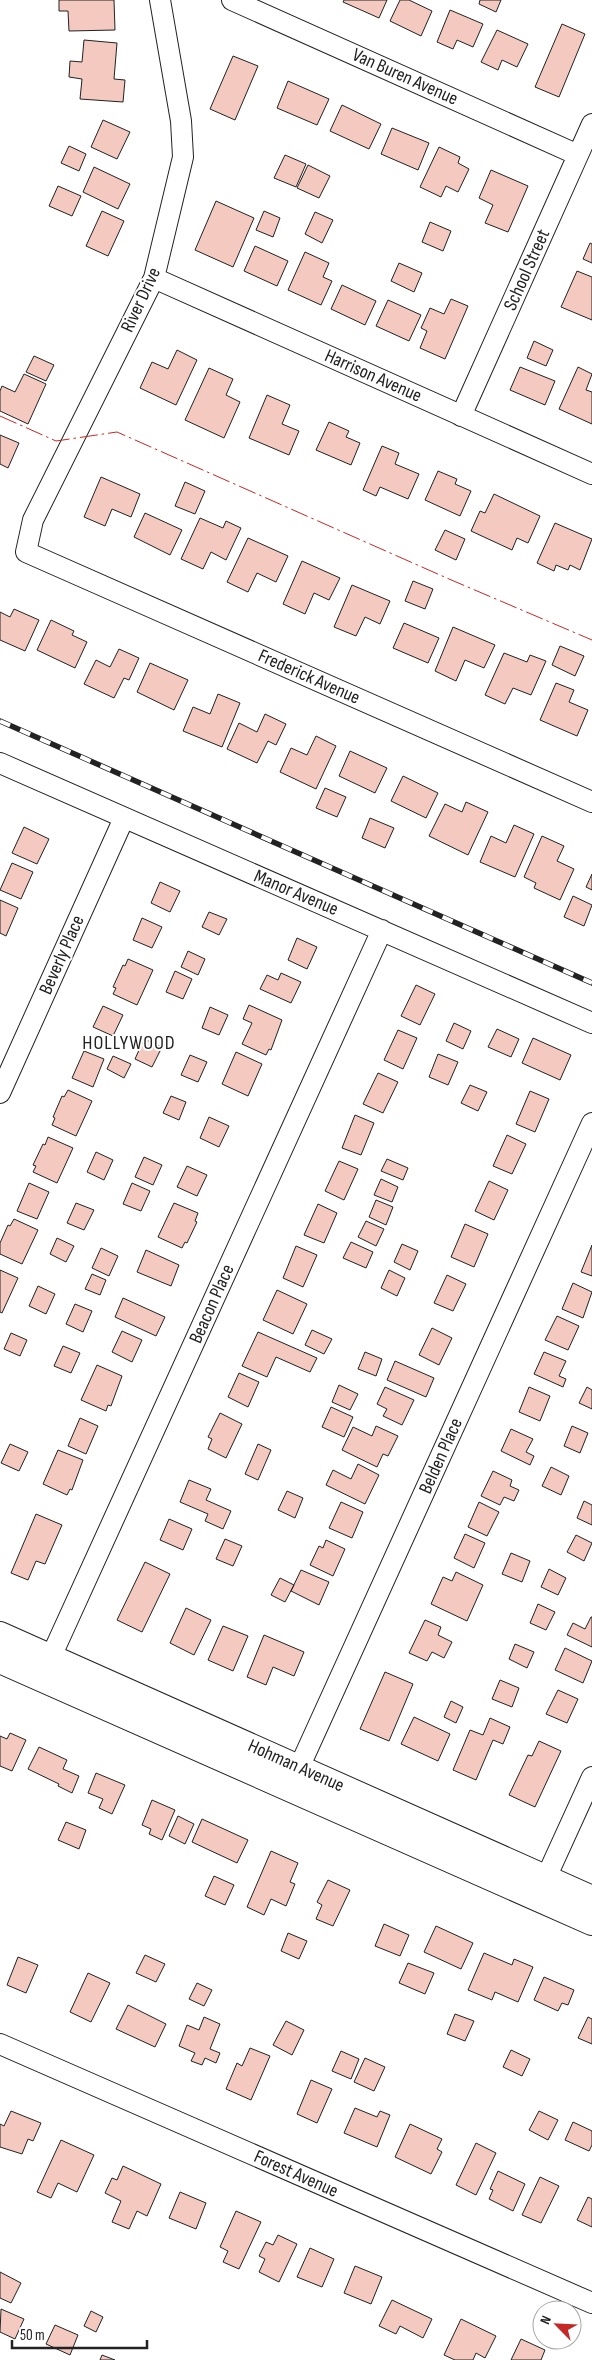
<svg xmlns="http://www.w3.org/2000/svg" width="592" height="2360" font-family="'Sofia Sans Condensed',sans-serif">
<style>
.building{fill:#f3c9c0;stroke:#222}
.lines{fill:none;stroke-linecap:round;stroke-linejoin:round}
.minor-casing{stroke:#222;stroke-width:22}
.major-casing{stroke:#222;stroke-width:28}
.minor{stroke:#fff;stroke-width:20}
.major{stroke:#fff;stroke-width:26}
.rail-casing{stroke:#222;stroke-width:5.5}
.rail{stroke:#fff;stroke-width:4;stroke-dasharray:11;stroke-linecap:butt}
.power{stroke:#c62828;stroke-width:1;stroke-dasharray:18 4 2.5 4;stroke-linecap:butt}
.labels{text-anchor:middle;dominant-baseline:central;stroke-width:4;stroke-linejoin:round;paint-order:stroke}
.street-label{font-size:19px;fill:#222;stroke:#fff}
.neighbourhood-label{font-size:20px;letter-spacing:1px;fill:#222;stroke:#fff}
</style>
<rect width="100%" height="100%" fill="#fff"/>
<path class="building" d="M59 0H114L115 30 69 31 68 11H59Z
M344 0H387L379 18 343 2Z
M400 0H409L432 11 421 36 390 21Z
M480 0H501L496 12 479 4Z
M450 10 483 24 473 47 457 40 453 49 437 42Z
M562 24 585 34 559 97 535 87Z
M497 30 528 44 517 67 502 60 498 70 481 62Z
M84 40 117 43 114 79 125 80 123 102 80 99 82 79 69 77 70 61 82 62Z
M233 56 258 66 235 120 210 109Z
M288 81 329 99 317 125 277 108Z
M342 105 381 124 369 149 330 131Z
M103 120 130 132 117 159 91 147Z
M392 128 429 143 418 170 381 154Z
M69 146 86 154 79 171 61 163Z
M439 147 460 157 458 163 469 169 458 192 446 186 441 197 420 187Z
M285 155 306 164 296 187 274 178Z
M308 165 330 176 319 198 297 188Z
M94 167 130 184 118 209 83 192Z
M491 170 528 186 508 232 485 223 493 205 479 198Z
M58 186 81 196 72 216 49 206Z
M216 201 254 218 233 267 195 250Z
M102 211 124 221 108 256 86 246Z
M264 211 280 218 273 237 256 230Z
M315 212 333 220 322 243 305 234Z
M430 222 451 231 443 251 422 242Z
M590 243 592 244V263L583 259Z
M255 246 288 261 277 286 244 271Z
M305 252 329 263 323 277 332 281 321 305 288 290Z
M399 263 422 273 414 292 391 281Z
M577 271 592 277V320L561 307Z
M342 285 376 301 365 325 331 309Z
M451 299 468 306 445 359 420 348 427 331 421 328 430 308 444 314Z
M388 300 421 315 409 341 376 326Z
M534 341 553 350 546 366 527 358Z
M177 350 197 360 176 405 140 388 152 362 168 369Z
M34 356 54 365 46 381 26 372Z
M520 367 555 381 545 405 510 390Z
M578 367 592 374 586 390 592 392V424L559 409Z
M209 368 233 379 226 395 240 402 224 438 185 420Z
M24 374 46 384 28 424 0 411V391L2 386 15 392Z
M267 395 290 405 282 424 299 431 289 455 249 438Z
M329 422 349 431 346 437 360 443 351 465 316 450Z
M0 435 19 443 8 468 0 464Z
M382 446 399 453 395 464 419 474 408 499 380 487 376 496 363 490Z
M438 471 457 479 455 484 471 491 460 516 425 500Z
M101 477 140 494 131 517 112 509 105 526 84 517Z
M185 482 205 491 195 514 175 506Z
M494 494 540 516 528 543 517 538 512 550 471 531 480 511 485 513Z
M145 513 182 530 170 555 134 537Z
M200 518 223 528 226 521 241 528 226 560 211 552 203 569 181 559Z
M555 523 592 539 580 570 570 565 568 570 556 565 554 571 537 563Z
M445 530 465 539 456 560 435 550Z
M248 538 288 556 276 582 257 573 248 592 227 582Z
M302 561 340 578 329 600 314 593 305 614 283 604Z
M413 581 433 589 425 609 405 601Z
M352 585 390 601 380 624 365 617 356 636 334 627Z
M14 609 39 620 25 651 0 640V612L10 617Z
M51 620 74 631 72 635 87 642 75 668 37 650Z
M404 623 439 638 428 663 393 648Z
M453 627 495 645 484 668 465 660 456 681 435 671Z
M560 646 584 656 575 676 552 665Z
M119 649 139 658 129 680 124 678 114 698 84 684 96 660 110 667Z
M504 653 527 662 530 655 546 661 531 695 513 688 505 704 485 695Z
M150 663 188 680 174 710 137 692Z
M556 683 574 690 569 702 588 710 577 736 540 720Z
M218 694 240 703 222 747 183 731 193 707 210 714Z
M265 714 286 724 276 745 268 741 257 763 227 749 239 723 257 732Z
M316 736 336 746 316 789 280 772 291 748 307 755Z
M350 751 387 768 375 793 339 776Z
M403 776 438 793 426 818 391 801Z
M325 788 346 797 337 817 316 808Z
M466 802 488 812 468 855 429 836 445 804 462 812Z
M370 818 394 828 385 848 362 838Z
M514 825 534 834 515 877 480 862 491 836 506 843Z
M24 827 49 839 37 864 12 853Z
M542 836 564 846 557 861 574 869 560 900 534 888 536 883 524 877Z
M12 863 33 872 21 899 0 890Z
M592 874V890L586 887Z
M160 882 180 891 170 912 151 903Z
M573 896 592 905 584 926 564 917Z
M0 900 18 908 6 936 0 933Z
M209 912 227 919 219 935 202 927Z
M142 918 162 927 152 948 133 940Z
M297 938 317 947 307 969 288 960Z
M188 951 205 959 198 975 181 967Z
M128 959 153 970 137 1005 113 994 116 988 113 987 123 965 125 966Z
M175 971 192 979 183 999 166 992Z
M281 973 301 982 291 1003 260 989 267 975 278 980Z
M416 985 435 994 420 1025 401 1016Z
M249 1005 282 1020 271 1050 269 1049 266 1055 242 1044 252 1023 243 1019Z
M103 1006 123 1015 113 1036 93 1027Z
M210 1007 228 1015 219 1035 202 1028Z
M454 1023 471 1031 463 1049 446 1041Z
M497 1029 519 1039 511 1057 488 1047Z
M398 1030 417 1038 403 1069 384 1060Z
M533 1038 571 1055 560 1080 522 1063Z
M144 1039 162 1047 152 1067 135 1059Z
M84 1051 104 1059 93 1087 72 1078Z
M236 1052 262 1064 248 1096 222 1084Z
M438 1054 458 1062 448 1085 429 1077Z
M190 1055 207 1062 198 1082 181 1075Z
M113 1056 131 1064 124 1078 107 1069Z
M378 1073 398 1082 383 1113 363 1104Z
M470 1085 487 1092 478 1111 461 1103Z
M68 1090 92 1101 76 1136 52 1125 55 1118 53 1117 62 1096 64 1097Z
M530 1091 549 1099 535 1132 516 1124Z
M171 1096 186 1102 179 1120 163 1113Z
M355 1115 374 1123 361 1155 342 1148Z
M209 1117 229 1126 219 1147 200 1138Z
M507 1135 526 1144 512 1174 493 1166Z
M48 1137 73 1148 57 1183 33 1172 36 1166 33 1165 43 1144 45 1145Z
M96 1152 113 1160 104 1180 87 1172Z
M144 1157 162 1165 153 1185 135 1177Z
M387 1159 408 1168 403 1180 381 1171Z
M339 1161 358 1169 344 1200 325 1191Z
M187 1166 207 1175 197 1196 177 1187Z
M381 1179 398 1187 392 1202 374 1195Z
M489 1181 508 1190 494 1220 475 1211Z
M29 1183 49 1192 37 1219 17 1211Z
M132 1183 150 1191 141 1211 123 1204Z
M376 1200 393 1207 386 1225 369 1217Z
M76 1203 94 1210 84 1230 67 1223Z
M174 1203 198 1213 195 1221 197 1222 187 1243 185 1242 182 1248 158 1237Z
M318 1204 337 1213 324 1243 304 1235Z
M14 1219 38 1230 22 1264 0 1254V1243L8 1225 10 1226Z
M366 1221 384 1229 376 1246 358 1237Z
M465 1224 488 1234 474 1267 451 1257Z
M57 1238 74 1246 66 1262 50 1254Z
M351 1242 373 1252 366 1268 343 1258Z
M402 1244 418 1251 410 1270 394 1262Z
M592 1245V1276L581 1272Z
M296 1246 317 1255 303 1287 283 1278Z
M101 1248 118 1256 109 1276 92 1268Z
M146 1250 179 1265 171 1286 137 1272Z
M0 1270 18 1278 2 1313 0 1312Z
M389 1270 405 1278 397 1296 381 1288Z
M92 1274 106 1280 100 1295 85 1289Z
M447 1275 466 1284 453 1311 434 1303Z
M573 1283 592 1292 583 1318 562 1309Z
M38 1286 55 1294 46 1314 29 1306Z
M277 1290 307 1304 293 1334 263 1320Z
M123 1298 165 1317 156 1336 115 1317Z
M75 1304 92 1311 83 1332 66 1324Z
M557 1316 579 1326 568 1350 545 1340Z
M432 1328 452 1338 439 1365 419 1355Z
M312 1330 332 1339 324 1354 305 1345Z
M122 1331 142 1340 132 1362 112 1352Z
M258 1332 317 1358 310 1372 276 1357 267 1377 242 1366Z
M11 1333 27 1340 20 1356 4 1349Z
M63 1346 80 1353 71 1373 54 1366Z
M365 1352 382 1359 376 1376 358 1369Z
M544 1352 566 1361 559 1376 566 1379 563 1387 534 1374Z
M395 1361 434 1378 426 1397 387 1380Z
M97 1365 122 1376 111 1406 108 1405 106 1411 81 1400Z
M239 1373 259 1382 248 1407 228 1397Z
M339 1385 358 1394 350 1410 332 1402Z
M385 1387 414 1400 402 1425 383 1416 387 1409 377 1404Z
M529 1387 550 1396 540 1421 519 1412Z
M587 1387 592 1390V1409L579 1403Z
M331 1407 353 1417 344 1437 322 1427Z
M220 1413 242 1424 226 1458 208 1449 212 1439 208 1437Z
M80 1418 98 1426 86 1454 68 1446Z
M376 1426 398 1436 388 1456 383 1454 377 1467 342 1450 353 1427 372 1436Z
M572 1426 588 1433 580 1453 564 1446Z
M511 1429 533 1439 526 1452 534 1456 530 1465 501 1451Z
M10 1444 28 1452 19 1471 1 1463Z
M258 1444 271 1450 258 1480 245 1474Z
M58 1450 83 1460 72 1490 70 1489 67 1495 43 1484Z
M358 1464 379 1475 365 1504 326 1485 333 1470 351 1479Z
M551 1467 569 1476 561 1495 542 1486Z
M493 1471 512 1480 510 1486 519 1490 514 1501 504 1497 500 1505 481 1496Z
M189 1480 211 1489 206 1500 231 1511 223 1529 205 1521 208 1514 180 1502Z
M287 1491 303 1498 295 1518 278 1510Z
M584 1501 592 1505V1525L577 1518Z
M341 1502 363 1512 352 1538 329 1528Z
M479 1502 499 1512 487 1536 468 1527Z
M36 1514 62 1525 45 1564 36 1561 28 1580 11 1573Z
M169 1519 192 1529 183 1550 160 1540Z
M465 1534 485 1543 474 1568 454 1558Z
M576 1535 592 1543 584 1561 567 1552Z
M225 1539 242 1546 233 1566 216 1559Z
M326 1540 345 1549 333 1576 310 1565 319 1546 323 1548Z
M511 1553 530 1561 522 1582 502 1574Z
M145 1562 170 1574 142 1632 117 1620Z
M549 1569 566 1578 558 1595 541 1587Z
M301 1570 329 1582 319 1605 291 1591Z
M456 1572 483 1585 467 1621 431 1604 443 1577 452 1581Z
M280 1578 294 1585 285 1602 271 1595Z
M538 1604 555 1612 546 1630 530 1623Z
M186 1608 211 1620 194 1655 170 1643Z
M591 1617H592V1647L567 1635 573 1623 585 1629Z
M425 1620 441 1627 438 1635 452 1642 444 1658 432 1652 427 1661 409 1653Z
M223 1626 248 1636 233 1671 208 1660Z
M264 1635 304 1652 294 1676 273 1667 266 1685 247 1677Z
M515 1644 534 1652 527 1668 509 1659Z
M565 1648 592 1661 583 1683 555 1670Z
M385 1672 413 1684 389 1741 360 1729Z
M500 1680 519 1688 512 1707 492 1699Z
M558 1690 578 1699 567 1723 546 1714Z
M451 1701 463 1707 456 1723 444 1717Z
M414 1717 450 1734 438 1761 401 1744Z
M490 1718 510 1727 503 1744 493 1740 476 1780 453 1770 470 1730 483 1735Z
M10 1733 26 1740 12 1771 0 1766V1736L7 1739Z
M539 1741 561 1751 535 1807 509 1795 528 1755 532 1756Z
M39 1747 67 1760 63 1769 79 1776 72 1793 58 1786 59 1784 28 1769Z
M96 1773 125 1785 112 1814 99 1808 103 1799 88 1793Z
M152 1800 175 1810 162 1840 149 1834 151 1829 142 1825Z
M178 1816 194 1824 185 1844 169 1836Z
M202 1819 248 1840 237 1863 192 1842Z
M66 1822 86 1830 79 1849 58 1840Z
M271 1851 298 1863 290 1882 295 1884 286 1906 271 1899 264 1915 247 1907Z
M214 1876 234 1885 225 1905 205 1896Z
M328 1880 350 1890 333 1926 316 1919 322 1905 317 1902Z
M384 1924 409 1935 400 1956 375 1946Z
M436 1926 473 1943 461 1969 424 1952Z
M288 1933 307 1941 299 1959 281 1951Z
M484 1953 512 1965 514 1959 533 1967 518 2002 495 1992 492 2000 468 1990Z
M145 1955 165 1964 156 1982 136 1973Z
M18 1957 38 1965 26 1993 7 1985Z
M408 1963 434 1973 425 1994 399 1983Z
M88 1973 110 1983 91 2022 70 2012Z
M544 1977 574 1990 568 2005 562 2003 558 2011 534 2000Z
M197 1983 212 1990 204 2006 189 1999Z
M128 2005 166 2024 155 2047 116 2029Z
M455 2014 474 2021 465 2041 447 2034Z
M204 2017 220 2024 210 2049 220 2053 216 2063 205 2058 202 2065 191 2061 195 2053 179 2046 187 2025 199 2030Z
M588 2017 592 2019V2044L578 2038Z
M286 2021 304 2030 292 2055 273 2045Z
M250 2048 270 2056 251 2100 226 2089 237 2063 242 2066Z
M511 2050 530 2059 522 2076 503 2067Z
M341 2051 359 2059 351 2079 332 2071Z
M365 2058 385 2067 374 2091 354 2082Z
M311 2080 332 2089 317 2123 297 2114Z
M355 2108 377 2117 380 2111 390 2115 377 2147 344 2133Z
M11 2111 41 2123 33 2141 28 2139 22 2154 0 2147V2124L4 2126Z
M539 2111 558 2120 548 2140 529 2130Z
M573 2122 592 2131V2145L589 2151 565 2140Z
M410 2124 442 2139 437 2149 442 2152 431 2174 395 2157Z
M61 2140 94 2155 77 2192 58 2183 51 2198 37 2192Z
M476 2143 496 2153 476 2195 456 2185Z
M123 2166 161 2184 147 2216 137 2211 129 2229 112 2222 121 2201 105 2193 112 2178 117 2180Z
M498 2171 525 2184 513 2211 489 2199 493 2190 490 2189Z
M540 2177 559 2186 541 2223 522 2215Z
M180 2192 206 2203 196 2229 169 2218Z
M588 2197 592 2199V2227L577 2220Z
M236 2211 261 2222 239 2269 223 2262 228 2251 220 2247Z
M278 2235 297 2244 279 2282 259 2272 265 2259 259 2256 266 2242 273 2245Z
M310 2248 334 2259 322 2287 297 2277Z
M355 2266 382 2277 371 2304 344 2293Z
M0 2272 21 2283 11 2303 0 2298Z
M392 2300 432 2319 423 2338 400 2326 396 2334 379 2326Z
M1 2309 24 2319 15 2339 0 2332Z
M91 2311 103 2317 96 2332 84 2326Z
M461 2319 496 2336 485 2358 476 2353 473 2360H455L444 2355Z
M55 2325 78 2335 70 2355 46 2344Z
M521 2339 545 2350 541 2360H511Z
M102 2355 115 2360H100Z"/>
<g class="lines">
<g class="minor-casing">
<path id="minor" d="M160 0 181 121 183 157 154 278 33 520 26 552 592 802
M232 0 578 155
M154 278 592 474
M461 416 592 124
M0 763 592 1023
M0 1093 124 818
M45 1670 382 930
M293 1781 592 1123
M540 1891 592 1777
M0 2044 592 2303"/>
</g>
<g class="major-casing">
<path id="major" d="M0 1635 592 1899
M0 1660 592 1922"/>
</g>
<use href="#minor" class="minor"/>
<use href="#major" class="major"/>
<g class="rail-casing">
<path id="rail" d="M0 721 592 983"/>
</g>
<use href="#rail" class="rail"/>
<path class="power" d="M0 416 56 441 117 432 449 579 592 640"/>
</g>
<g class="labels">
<g class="street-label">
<text transform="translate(405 77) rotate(24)">Van Buren Avenue</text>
<text transform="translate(527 270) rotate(-66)">School Street</text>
<text transform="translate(141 300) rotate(-65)">River Drive</text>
<text transform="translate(373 376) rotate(24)">Harrison Avenue</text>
<text transform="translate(309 677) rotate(24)">Frederick Avenue</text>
<text transform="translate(296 893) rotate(23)">Manor Avenue</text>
<text transform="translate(62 955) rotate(-66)">Beverly Place</text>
<text transform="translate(212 1304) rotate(-66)">Beacon Place</text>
<text transform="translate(441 1456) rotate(-66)">Belden Place</text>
<text transform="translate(296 1766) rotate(24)">Hohman Avenue</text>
<text transform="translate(296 2174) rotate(24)">Forest Avenue</text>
</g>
<g class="neighbourhood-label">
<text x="129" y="1043">HOLLYWOOD</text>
</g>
</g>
<g transform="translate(557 2325) rotate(294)"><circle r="24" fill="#ffffff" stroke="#a7a7a7"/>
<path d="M0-4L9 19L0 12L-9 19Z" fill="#c62828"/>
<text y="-8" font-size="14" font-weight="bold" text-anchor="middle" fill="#222222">N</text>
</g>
<path d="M12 2340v8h135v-8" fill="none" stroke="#222222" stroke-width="2.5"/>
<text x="20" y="2340" font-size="15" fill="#222222" stroke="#ffffff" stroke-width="4" paint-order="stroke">50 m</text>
</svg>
